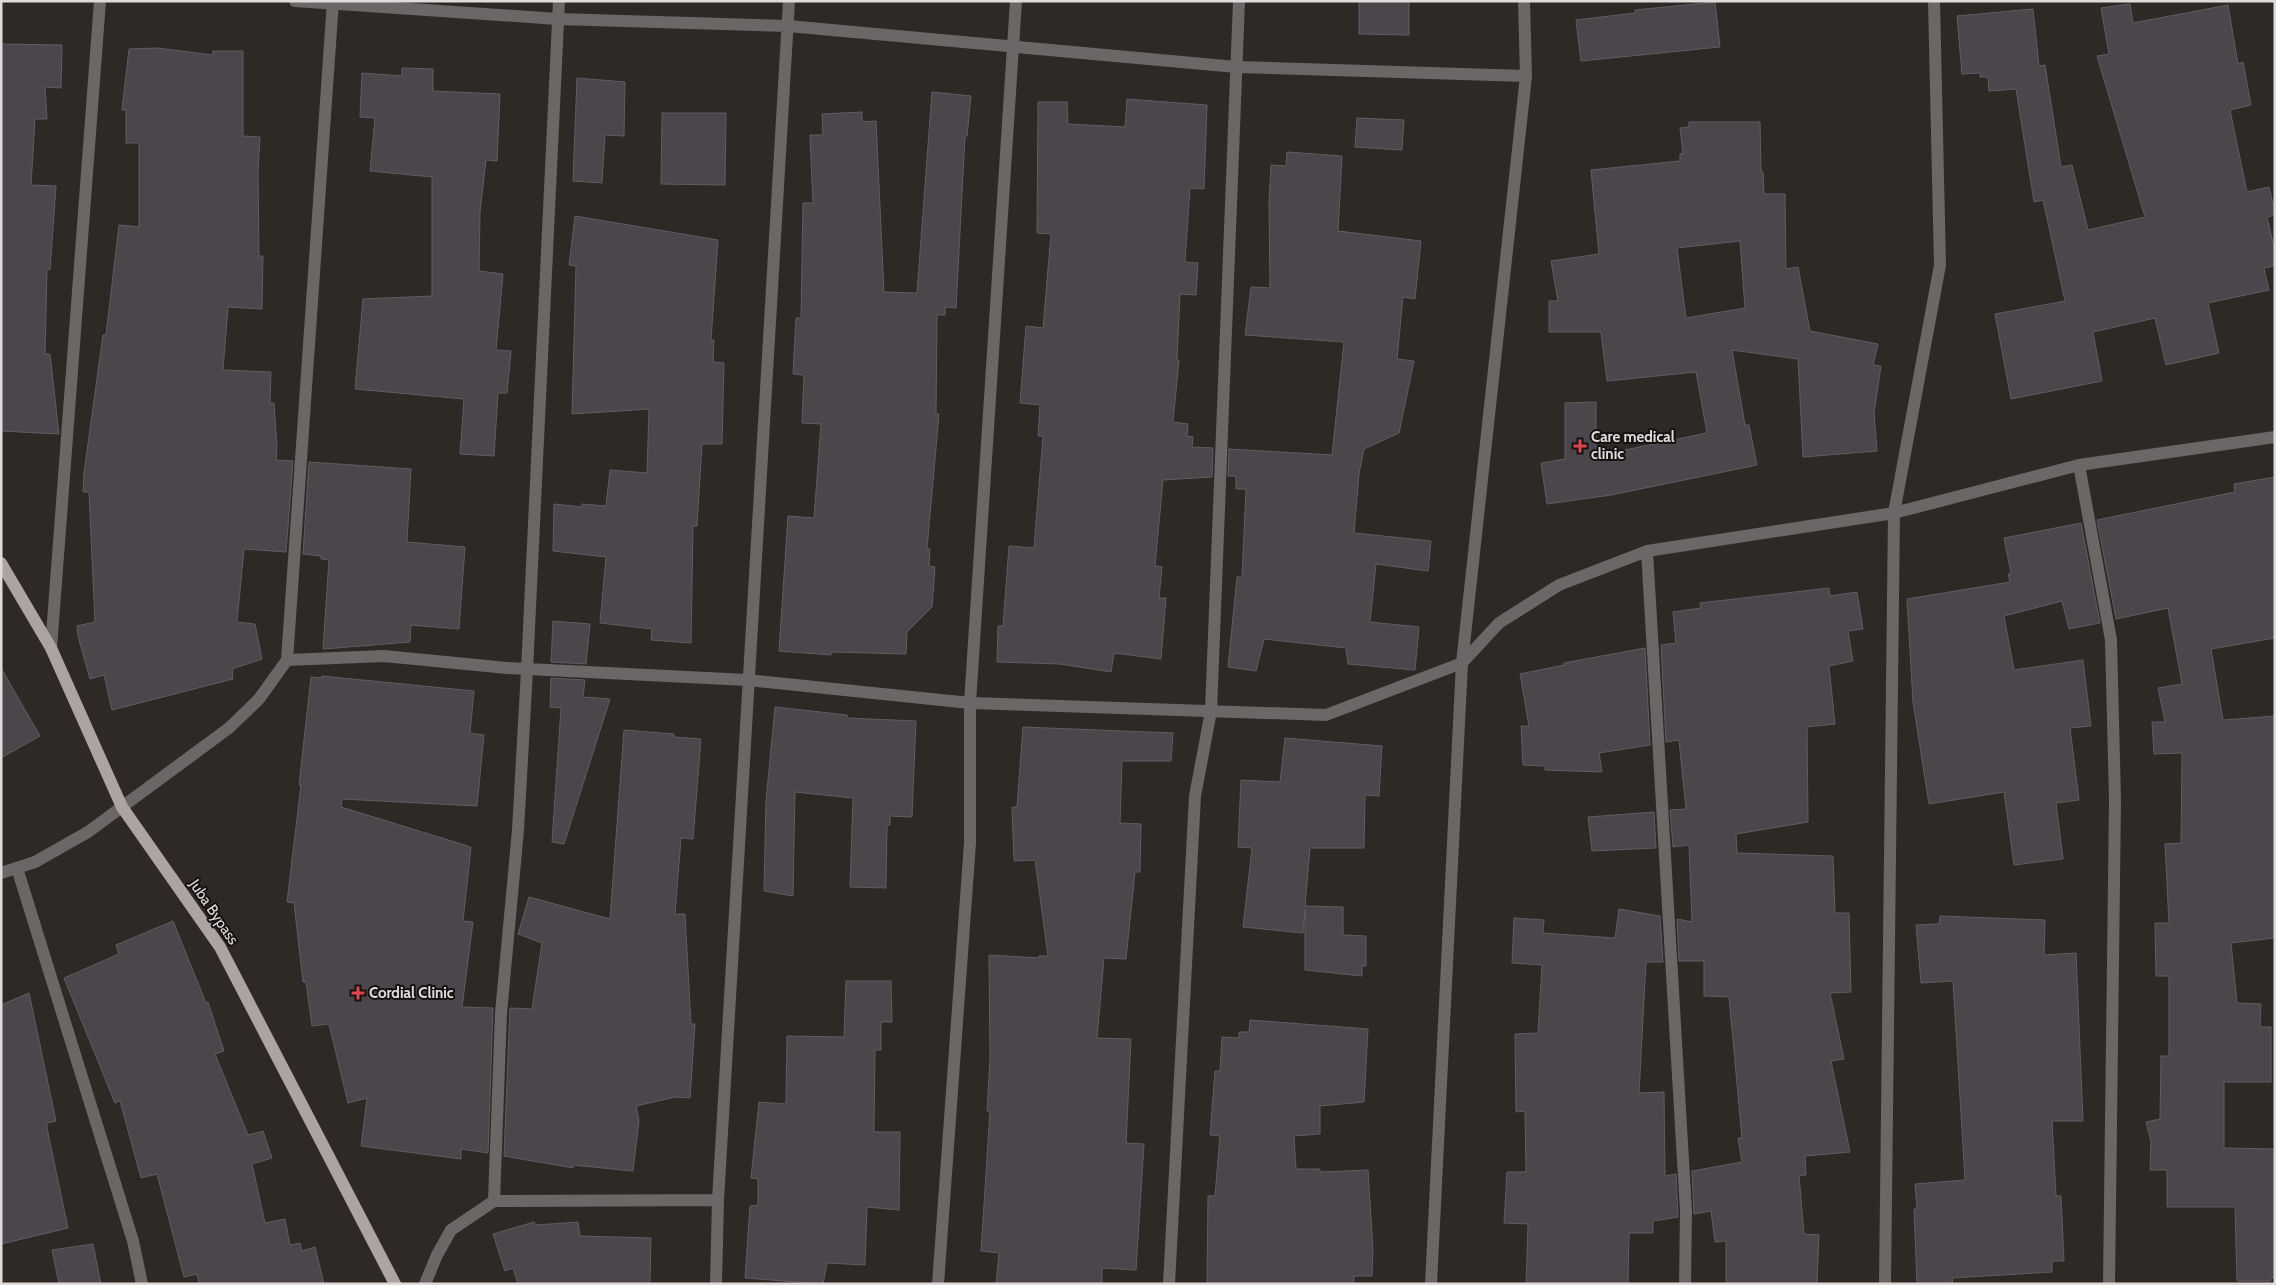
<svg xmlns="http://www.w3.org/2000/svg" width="2276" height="1285" font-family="Cabin,sans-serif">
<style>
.building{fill:#4a464b;stroke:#605c62;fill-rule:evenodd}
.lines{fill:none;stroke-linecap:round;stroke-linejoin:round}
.minor{stroke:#6b6767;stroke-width:12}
.major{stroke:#aba4a3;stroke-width:12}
.health-dot{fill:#e0444e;stroke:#151211;stroke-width:2}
.labels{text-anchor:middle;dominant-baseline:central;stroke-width:4;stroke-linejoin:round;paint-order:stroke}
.poi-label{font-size:15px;font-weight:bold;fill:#e0dbda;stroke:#151211;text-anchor:start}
.street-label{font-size:15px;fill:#e0dbda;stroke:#151211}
</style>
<rect width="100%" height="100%" fill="#2f2926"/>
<path class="building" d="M1359 1 1409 2V35L1359 34Z
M1715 2 1720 47 1581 61 1576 20 1635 13V10Z
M2130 4 2133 23 2228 5 2238 64 2243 62 2251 105 2230 110 2247 192 2269 187 2275 213V215L2267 217 2275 252V266L2264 268 2269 290 2208 303 2219 353 2166 365 2155 318 2093 332 2102 381 2011 399 1995 314 2065 301 2043 200 2034 202 2016 89 1989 91 1988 77H1980V73L1962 74 1957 16 2033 9 2039 66 2045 65 2061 167 2072 165 2088 230 2145 217 2097 56 2109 54 2101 8Z
M1 44 62 45 61 88 45 87 47 119H35L31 185 56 186 50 270 47 269 45 354H50L59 434 1 431Z
M157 48 213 55V51H243V136L260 137 258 170 259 256H263L262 309 228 307 223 370 271 372 270 403H274L277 447 276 460 293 461 286 552 244 549 237 622 255 624 262 659 232 669 233 679 112 710 104 675 90 679 78 636 77 626 95 622 89 492H83L84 473 103 335H106L119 225 139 227V143H126V110H122L129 49Z
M402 68 433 69V91L500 94 497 161 486 160 480 212 479 271 503 274 496 350 511 351 507 393H498L494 456 460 454 464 399 355 389 363 299 432 296V177L370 171 375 118 360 117 362 73 402 76Z
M577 78 625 82 624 136 605 135 602 183 573 181Z
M932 92 971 96 967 136H965L956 308 945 307V315H937L936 414H939L927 549H930L929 566 935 567 932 607 907 632 906 654 831 652V655L779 651 788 516 814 518 821 424 802 423 804 375 793 374 796 318H801L803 203H813L810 135H823L822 114 862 112V122L876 121 884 292 917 293Z
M1127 99 1207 105 1204 189 1190 188 1185 262 1198 263 1196 295 1180 294 1177 360H1179L1173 422 1188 424 1187 436 1193 437 1192 447 1213 448 1212 477 1163 480 1155 566 1162 567 1159 598H1166L1161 659 1114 653 1111 672 1060 664 997 662 998 626H1003L1009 546 1034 548 1043 436H1038L1040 405 1020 403 1026 326 1043 328 1051 234 1037 233 1038 102H1067L1068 124 1125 127Z
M662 113H726L725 185 661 184Z
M1357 118 1404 120 1402 150 1355 147Z
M1689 122H1760L1761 172H1763L1764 194H1785L1786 269 1798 267 1810 331 1878 344 1873 365 1881 366 1874 413 1877 451 1803 457 1798 359 1732 350 1745 425H1749L1757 465 1611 495 1547 504 1541 463 1565 459V403L1596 402V456L1707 433 1696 372 1607 381 1601 332H1549V301H1558L1551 261 1599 254 1591 170 1680 161V154L1683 153 1680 128 1689 127ZM1740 241 1745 308 1686 318 1677 248Z
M1287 152 1342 156 1338 231 1421 241 1415 299 1403 297 1397 359 1414 361 1399 433 1364 449 1359 474 1354 533 1431 541 1428 571 1376 564 1370 622 1419 627 1415 670 1348 664 1346 648 1264 639 1256 671 1228 667 1237 577H1242L1246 489H1236V476H1228L1229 449 1332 455 1344 342 1245 335 1251 287 1270 288 1269 201 1271 165 1286 166Z
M575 216 718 240 711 340H714L713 362 724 363 722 444H702L697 526H693L691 643 651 640 652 629 600 623 606 557 553 551 554 504 582 507V504L606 506 610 470 647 473 649 409 572 414 576 266 569 265Z
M309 462 411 469 407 542 465 547 459 629 411 625 410 642 323 649 329 560 321 559V556L303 554Z
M2275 477V638L2211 649 2223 720 2275 716V938L2231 943 2237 1003 2261 1004 2260 1027H2271V1082H2224V1148L2275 1149V1278H2271V1281H2237L2235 1207H2167V1170H2150L2151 1142 2146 1122 2160 1119 2161 1056H2169V976H2156L2155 923H2169L2165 844 2181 843 2182 753 2154 754 2152 722H2165L2158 688 2182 684 2168 608 2116 619 2097 520 2235 492 2234 484Z
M2081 523 2100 623 2069 629 2062 601 2004 616 2014 670 2083 660 2091 726 2070 728 2079 800 2056 803 2063 859 2014 865 2004 792 1929 804 1913 702 1907 599 2010 582 2008 574 2011 573 2004 538Z
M1829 588 1830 596 1857 592 1863 629 1848 631 1853 661 1829 666 1835 724 1807 727 1808 822 1736 834 1737 853 1833 856 1835 913H1849L1851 992 1830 993 1844 1059 1831 1061 1850 1152 1805 1156 1806 1175 1799 1176 1804 1234 1819 1235 1817 1284H1726V1241L1715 1242 1711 1211 1694 1214 1692 1171 1742 1162 1738 1138H1742L1729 997 1704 996V961H1679L1677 919 1692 922 1689 845 1673 847 1670 810 1686 809 1679 740 1666 742 1661 645 1676 643 1673 612 1701 608 1700 603Z
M553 621 590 624 586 664 551 662Z
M1645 648 1650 745 1599 753 1602 772 1545 770V766L1523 765 1521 726H1529L1520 674 1564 665V663Z
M1 668 40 736 1 758Z
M322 676 474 691 470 733 484 735 477 806 342 799 341 807 471 847 463 921 473 922 462 1007 493 1008 488 1153 461 1149V1159L361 1146 367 1098 348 1103 329 1024 312 1026 306 982H303L294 903 287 902 301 785H299L311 677 322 678Z
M551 678 585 680 583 697 610 699 564 844 552 842 561 708 550 707Z
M775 707 847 715V718L916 721 912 817 890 816V825H887L886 888 850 887 853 798 795 792 793 896 764 891 766 801Z
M1023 727 1173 733 1171 761H1122L1120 823 1141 824 1140 872H1135L1126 959 1104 958 1097 1038 1131 1039 1126 1143 1144 1144 1136 1270 1102 1268V1284H996L999 1253 981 1251 990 1111H987L990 1060 989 955 1039 958V956H1048L1035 860 1014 861 1012 807H1017Z
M624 730 674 734V737L701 739 693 839 681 838 675 914H685L691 1024H695L690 1098 676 1097 636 1106 639 1120 633 1171 573 1165V1168L504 1156 510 1008 532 1009 542 943 518 934 529 897 610 919Z
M1285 738 1382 746 1379 796 1365 795 1364 848H1310L1305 906 1343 907V935L1366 936V966H1362V976L1305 970V910L1303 933 1243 927 1252 848 1238 847 1241 780 1280 782Z
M1654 812 1656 848 1592 851 1588 817Z
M1619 909 1660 916 1663 962H1646L1639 1093 1664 1092 1665 1176 1676 1174 1678 1217 1653 1221V1233H1629L1628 1284H1526L1528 1224 1504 1223 1507 1172H1526L1525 1111 1516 1112 1515 1034 1538 1033 1542 965 1512 963 1514 918 1544 920 1543 933 1615 938Z
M1940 916 2045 920 2044 955 2076 953 2083 1121H2052L2056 1196H2061L2064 1261H2052V1272L1952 1278 1953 1284H1917L1914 1209H1917L1915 1184 1965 1180 1953 981 1921 983 1916 925 1939 924Z
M173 921 206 1003 208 1002 224 1051 215 1054 248 1135 263 1131 272 1158 252 1164 265 1223 285 1219 290 1245 300 1243 302 1251 315 1247 324 1284H199L197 1274 184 1277 157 1174 141 1178 120 1101 115 1103 64 978 119 954 116 945Z
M846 981H891L892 1022H881V1050H875L874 1132H900L899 1210 867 1207 865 1265 827 1263 823 1284 745 1278 750 1206 758 1205V1179L751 1178 759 1102 786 1104 787 1036 844 1037Z
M29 993 56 1121 47 1123V1128L68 1228 1 1244V1005Z
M1250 1020 1368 1029 1364 1102 1320 1106V1134L1294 1136 1296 1169H1320V1172L1368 1170 1373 1250 1372 1276H1354V1284H1207L1208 1196H1215L1220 1136 1210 1135 1215 1071H1220L1222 1037 1239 1038V1032H1249Z
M534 1222 536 1225 578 1222 580 1236 651 1238 650 1284H518L513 1268 505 1271 493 1234Z
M93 1244 101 1284H59L52 1250Z"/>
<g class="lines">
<path class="minor" d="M295 1 558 19 788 26 1236 67 1526 76
M2079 465 2111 640 2115 800 2109 1284
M1647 551 1686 1211 1685 1284
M51 648 100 1
M287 660 333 1
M17 868 133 1241 142 1284
M1 873 35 862 88 832 229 728 259 699 287 660 384 656 507 668 747 680 970 703 1326 715 1462 663 1499 623 1559 585 1647 551 1894 513 2079 465 2275 437
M494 1201 718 1200
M425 1284 437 1255 451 1230 494 1201 501 1013 518 830 527 670 559 1
M716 1284 718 1200 789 1
M938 1284 970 843V703L1016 1
M1169 1284 1195 796 1211 711 1239 1
M1431 1284 1462 663 1526 76 1524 1
M1885 1284 1894 513 1940 265 1934 1"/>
<path class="major" d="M1 563 51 648 122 807 220 947 395 1284"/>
</g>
<g class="health-dot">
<path d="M1577.5 438.5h5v5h5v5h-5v5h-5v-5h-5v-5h5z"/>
<path d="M355.5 985.5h5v5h5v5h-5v5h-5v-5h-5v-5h5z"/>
</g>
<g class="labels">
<g class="poi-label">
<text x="1591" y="437">Care medical<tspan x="1591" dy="17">clinic</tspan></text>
<text x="369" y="993">Cordial Clinic</text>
</g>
<g class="street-label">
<text transform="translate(214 912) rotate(56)">Juba Bypass</text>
</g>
</g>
<rect width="2276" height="1285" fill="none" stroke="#e0dbda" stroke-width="5"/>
</svg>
